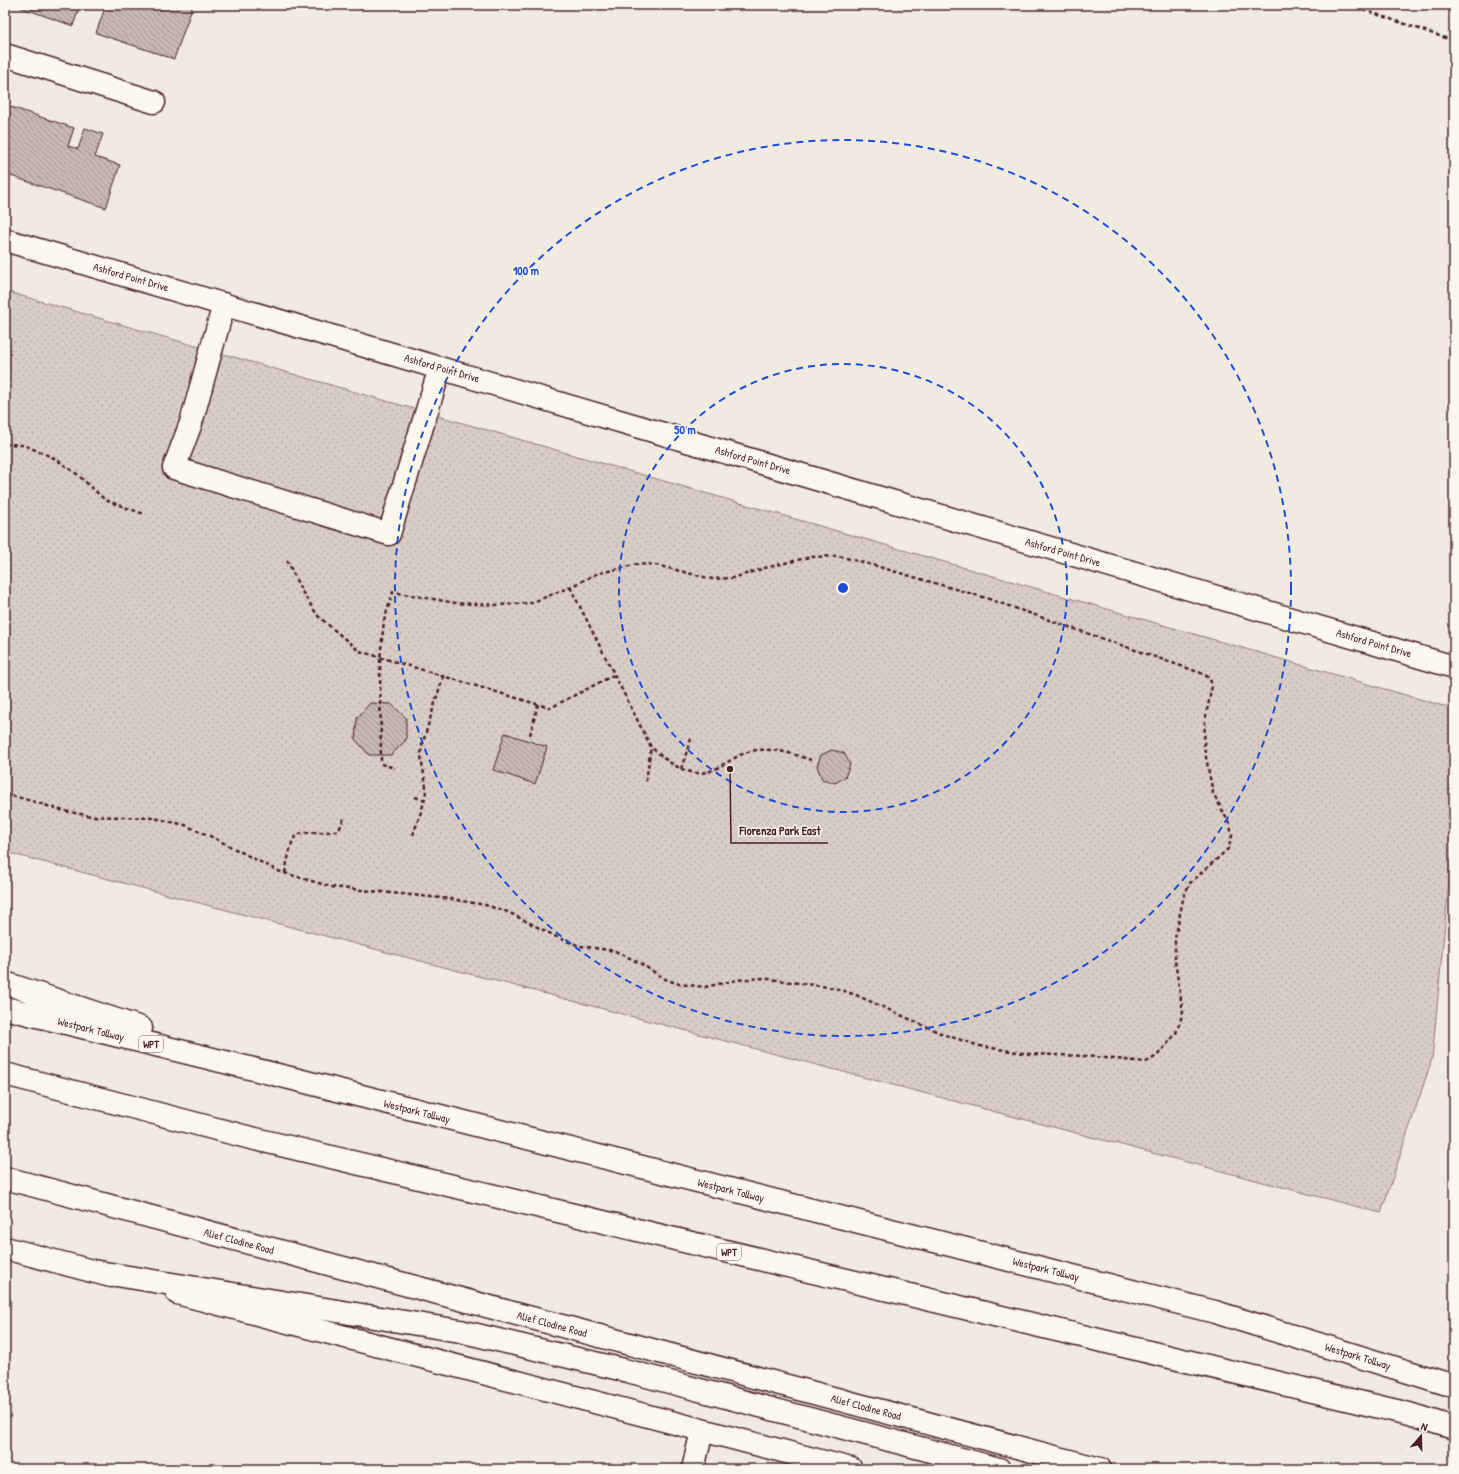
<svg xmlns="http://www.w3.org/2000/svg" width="1459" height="1474" font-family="'Patrick Hand',sans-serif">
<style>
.park{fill:url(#park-dots);stroke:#917678}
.building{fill:url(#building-back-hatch);stroke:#4a1f2b}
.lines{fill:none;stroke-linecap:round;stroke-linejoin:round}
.minor-casing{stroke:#4a1f2b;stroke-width:25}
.major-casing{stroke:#4a1f2b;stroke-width:25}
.highway-casing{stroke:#4a1f2b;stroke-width:25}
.path{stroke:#4a1f2b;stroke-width:2.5;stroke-dasharray:4 3;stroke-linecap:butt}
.minor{stroke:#fbf7ec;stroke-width:22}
.major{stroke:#fbf7ec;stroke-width:22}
.highway{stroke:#fbf7ec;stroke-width:22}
.ring{fill:none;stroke:#1d4ed8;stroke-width:2;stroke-dasharray:7 5}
.labels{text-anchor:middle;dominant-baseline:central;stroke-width:3;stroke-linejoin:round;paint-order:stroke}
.shield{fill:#fbf7ec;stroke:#7f6065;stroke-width:1}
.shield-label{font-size:10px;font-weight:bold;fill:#4a1f2b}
.street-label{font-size:11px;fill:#4a1f2b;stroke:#fbf7ec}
.centre{fill:#1d4ed8;stroke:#fbf7ec;stroke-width:2}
.ring-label{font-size:12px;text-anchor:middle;font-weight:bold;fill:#1d4ed8;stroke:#fbf7ec;stroke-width:3;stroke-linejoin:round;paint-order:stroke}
.leader{fill:none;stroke:#4a1f2b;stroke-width:1.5}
.callout-dot{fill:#4a1f2b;stroke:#fbf7ec;stroke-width:1.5}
.callout-label{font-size:12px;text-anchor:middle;font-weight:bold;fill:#4a1f2b;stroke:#fbf7ec;stroke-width:3;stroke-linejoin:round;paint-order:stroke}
</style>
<defs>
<pattern id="park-dots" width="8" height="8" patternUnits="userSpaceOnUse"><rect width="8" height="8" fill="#d8ccc6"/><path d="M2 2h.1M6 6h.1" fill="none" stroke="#bbafaa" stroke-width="1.8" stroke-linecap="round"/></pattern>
<pattern id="building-back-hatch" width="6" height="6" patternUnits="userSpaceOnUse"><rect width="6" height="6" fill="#c8b8b3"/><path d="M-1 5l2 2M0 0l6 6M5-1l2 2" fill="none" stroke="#a49592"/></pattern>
</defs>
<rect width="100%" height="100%" fill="#f0eae0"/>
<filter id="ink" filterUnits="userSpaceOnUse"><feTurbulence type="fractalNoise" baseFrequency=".025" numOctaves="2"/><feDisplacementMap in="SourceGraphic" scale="8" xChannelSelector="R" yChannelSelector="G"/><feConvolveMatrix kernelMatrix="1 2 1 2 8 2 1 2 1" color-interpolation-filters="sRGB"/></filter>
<g filter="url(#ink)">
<path class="park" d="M5 291 1454 709V829L1432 1059 1381 1213 5 852Z"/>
<path class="building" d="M14 5H80L73 26Z
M106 5H193L174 59 96 33Z
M5 105 74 128 68 146 78 149 85 128 103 134 95 157 120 165 106 208 5 174Z
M370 703 391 704 406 718V740L391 755H369L355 739 357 718Z
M505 733 547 747 535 784 493 770Z
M832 750 844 753 850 764 845 777 835 783 822 779 817 766 821 755Z"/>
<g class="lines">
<g class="minor-casing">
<path id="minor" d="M5 55 154 102
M5 240 1454 667
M224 304 191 423 174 468 389 534 440 368
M693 1469 702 1431"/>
</g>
<g class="major-casing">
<path id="major" d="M5 1178 1100 1469
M5 1248 111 1276
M177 1293 851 1469"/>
</g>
<g class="highway-casing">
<path id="highway" d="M5 983 141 1028
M5 1008 298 1080 1215 1312 1454 1386
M5 1074 247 1137 1409 1414 1454 1428
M92 1271 460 1331 624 1370 999 1469"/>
</g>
<path class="path" d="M1350 5 1454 41
M5 444 24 445 54 458 77 474 105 500 144 514
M287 560 301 590 318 616 359 651 550 708 614 675
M570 587 651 747C668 762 689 780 713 770 724 765 734 757 745 753 766 745 791 753 811 760
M530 735 538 704
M681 769 691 739
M646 781 651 747
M5 794 25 799 64 811 91 816 154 818 185 825 212 837 278 871 332 887 451 899 485 905 508 912 561 939 580 946 615 951 638 962 665 979 679 984 705 987 737 980 762 978 835 988 856 995 945 1035 980 1046 1029 1054 1085 1056 1146 1062 1157 1056 1176 1033 1183 1013 1175 961V938L1184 895 1190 883 1228 849 1232 836 1230 825 1213 793 1204 747 1205 721 1212 686 1210 679 1204 674 986 598 869 564 838 556 810 557 765 568 733 578 712 579 656 565 638 564 596 574 570 587 531 603 495 605 456 603 393 592 384 621 380 658 381 764 395 768
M415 797 424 800
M413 835C417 822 426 802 426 788 425 771 419 762 422 745L443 677
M285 873C287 864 290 842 296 836 301 830 328 834 339 830L345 816"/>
<use href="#minor" class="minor"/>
<use href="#major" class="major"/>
<use href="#highway" class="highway"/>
</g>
</g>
<g class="ring">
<circle cx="843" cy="588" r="224"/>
<circle cx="843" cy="588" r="448"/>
</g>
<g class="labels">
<g class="shield">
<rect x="139" y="1036" width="24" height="16" rx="3"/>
<rect x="717" y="1244" width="24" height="16" rx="3"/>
</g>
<g class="shield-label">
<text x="151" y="1044">WPT</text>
<text x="729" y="1252">WPT</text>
</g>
<g class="street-label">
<text transform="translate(131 277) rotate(16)">Ashford Point Drive</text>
<text transform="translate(442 368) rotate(16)">Ashford Point Drive</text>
<text transform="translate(753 460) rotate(16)">Ashford Point Drive</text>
<text transform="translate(1063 552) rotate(16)">Ashford Point Drive</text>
<text transform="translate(1374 643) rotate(16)">Ashford Point Drive</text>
<text transform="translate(91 1029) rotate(14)">Westpark Tollway</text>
<text transform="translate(417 1111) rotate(14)">Westpark Tollway</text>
<text transform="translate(731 1190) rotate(14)">Westpark Tollway</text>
<text transform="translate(239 1241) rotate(15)">Alief Clodine Road</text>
<text transform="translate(1046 1269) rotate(14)">Westpark Tollway</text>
<text transform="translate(552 1324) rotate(15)">Alief Clodine Road</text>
<text transform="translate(1358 1356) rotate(17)">Westpark Tollway</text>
<text transform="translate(866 1407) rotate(15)">Alief Clodine Road</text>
</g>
</g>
<circle cx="843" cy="588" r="6" class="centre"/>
<g class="ring-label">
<text x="526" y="275">100 m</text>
<text x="685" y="434">50 m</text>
</g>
<path class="leader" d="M730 769L731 843H828"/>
<circle class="callout-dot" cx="730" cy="769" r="4"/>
<g class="callout-label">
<text x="780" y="835">Fiorenza Park East</text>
</g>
<rect width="1459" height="1474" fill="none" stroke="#fbf7ec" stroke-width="20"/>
<rect x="10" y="10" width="1439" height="1454" fill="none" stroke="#4a1f2b" stroke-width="1.5" filter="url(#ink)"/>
<g transform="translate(1421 1436) rotate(20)" stroke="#fbf7ec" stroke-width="3" paint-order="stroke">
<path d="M0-3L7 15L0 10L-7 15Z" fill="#4a1f2b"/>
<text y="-6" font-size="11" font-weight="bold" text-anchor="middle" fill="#4a1f2b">N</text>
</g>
</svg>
